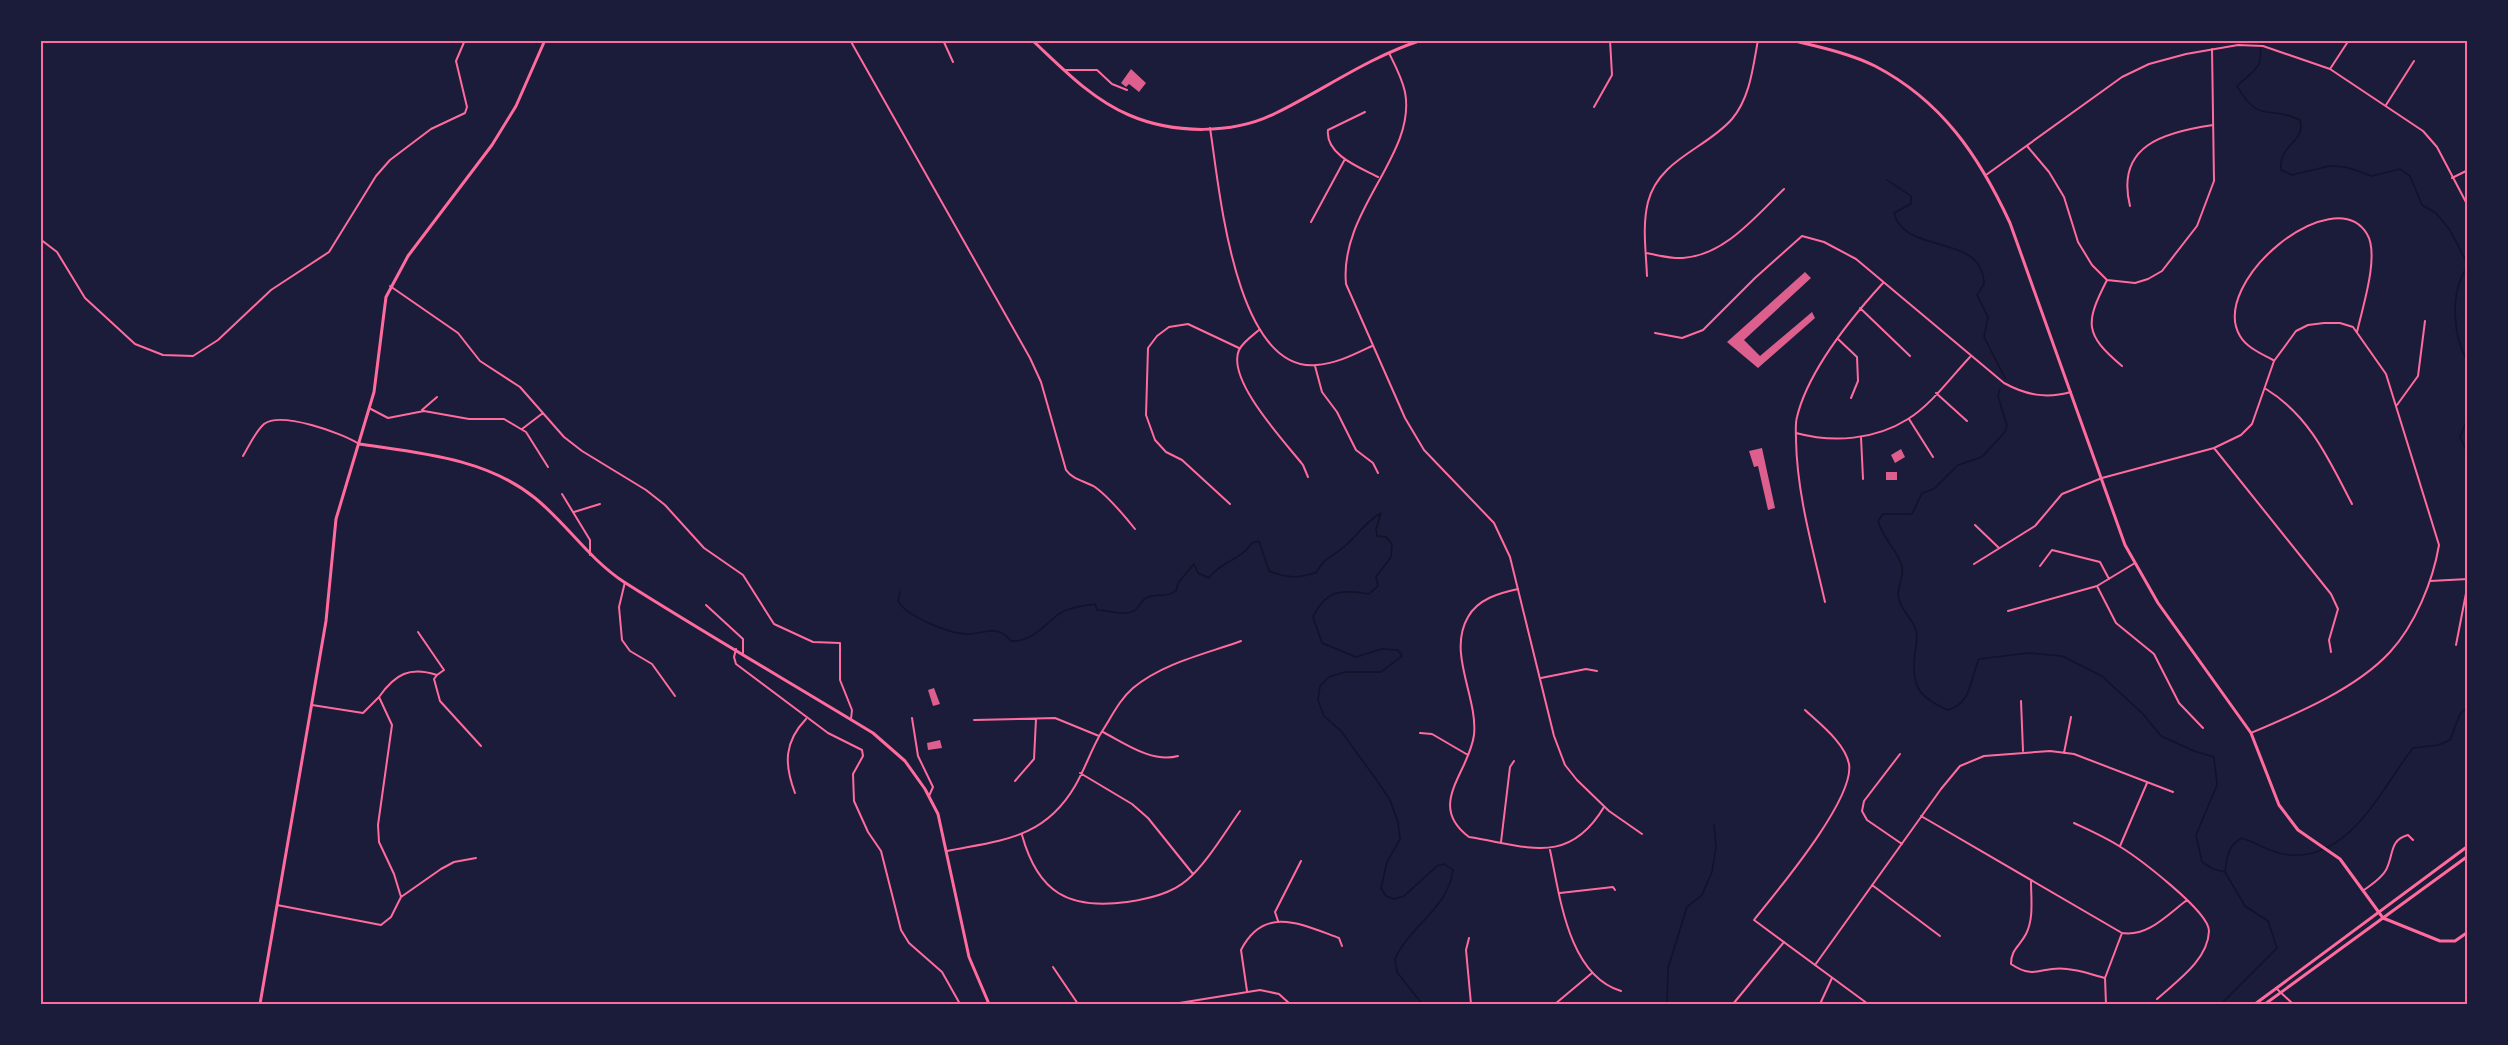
<svg xmlns="http://www.w3.org/2000/svg" width="2508" height="1045" font-family="Lato,sans-serif">
<style>
.lines{fill:none;stroke-linecap:round;stroke-linejoin:round}
.stream{stroke:#12122b;stroke-width:1.5}
.building{fill:#dd5f8e}
.minor{stroke:#ff6b9d;stroke-width:2}
.tertiary{stroke:#ff6b9d;stroke-width:2}
.secondary{stroke:#ff6b9d;stroke-width:3}
.primary{stroke:#ff6b9d;stroke-width:3}
.trunk{stroke:#ff6b9d;stroke-width:3}
.neatline{fill:none;stroke:#ff6b9d;stroke-width:2}
</style>
<rect width="100%" height="100%" fill="#1b1b3a"/>
<g class="lines">
<path class="stream" d="M2259 40C2265 68 2255 69 2237 86 2260 126 2269 104 2300 120 2306 144 2279 142 2281 170L2292 175 2329 166 2346 167 2372 176 2400 169 2410 176 2422 205 2436 213 2450 230 2468 265
M1887 180 1911 196V204L1894 213C1905 256 1983 232 1984 284L1977 295 1988 317 1984 337 2005 378
M2467 267C2450 293 2452 335 2468 362
M2000 389 1998 396 2007 426 2004 433 1982 457 1958 465 1934 489 1922 493 1912 514H1883L1878 521C1884 541 1897 549 1902 566 1904 575 1899 584 1898 593 1898 608 1912 617 1916 630 1918 637 1916 647 1915 653 1911 686 1918 697 1948 710 1972 703 1970 679 1979 659L2028 653 2062 656 2102 676 2143 714 2161 736 2194 751 2214 757 2217 785 2196 835 2202 862 2213 869 2225 872 2245 906 2268 921 2277 948 2221 1004
M2468 417 2460 437 2468 454
M900 592 898 601C906 616 951 635 969 634 988 633 997 624 1011 641 1032 642 1044 625 1059 614 1069 607 1084 606 1095 604L1097 610C1108 610 1126 617 1135 610 1140 606 1141 600 1148 597 1158 593 1166 598 1176 591L1178 583 1194 564 1198 573 1209 578C1220 562 1241 560 1252 543L1259 541 1269 571C1286 578 1299 579 1317 572 1323 558 1334 556 1345 546 1358 535 1365 522 1381 513L1376 529 1377 536 1386 537 1392 544 1391 557 1376 577 1378 586 1369 594C1341 589 1326 590 1313 617L1322 643 1356 657 1382 649 1398 650 1402 656 1381 672H1345L1329 677 1320 686 1318 700 1324 716 1341 731 1378 782 1390 800 1398 822 1400 839 1387 862 1381 888 1386 896 1394 899 1404 896 1437 866 1444 864 1453 870C1448 909 1410 925 1395 959L1397 972 1422 1004
M2225 872C2227 857 2228 845 2242 838 2258 843 2272 854 2290 855 2351 859 2381 789 2413 748L2438 745 2450 740 2460 714 2468 706
M1667 1004 1668 968 1687 907 1702 895 1712 872 1716 847 1714 824"/>
</g>
<path class="building" d="M1131 69 1146 83 1139 92 1129 84 1126 87 1121 83Z
M1805 272 1811 278 1744 340 1760 356 1812 312 1815 318 1758 368 1727 342Z
M1762 448 1775 508 1768 510 1758 466 1754 467 1749 451Z
M1901 449 1905 457 1895 463 1891 455Z
M1886 472H1897V480H1886Z
M934 688 940 704 933 706 928 690Z
M940 740 942 748 928 750 927 743Z"/>
<g class="lines">
<path class="minor" d="M850 40 1030 358 1041 382 1066 470C1073 480 1085 481 1095 487 1110 498 1123 514 1135 529
M943 40 953 62
M2330 69 2349 40
M1065 70H1097L1112 84 1127 90
M2386 105 2414 61
M1594 107 1612 75 1610 40
M1365 112 1328 130C1325 155 1361 168 1378 177
M1210 128C1219 184 1234 372 1316 365 1336 364 1355 354 1372 346
M2027 146 2049 172 2064 197 2078 242 2092 265 2107 280 2135 283 2148 279 2162 271 2197 226 2214 181 2212 49
M2452 178 2468 170
M2130 206C2115 145 2165 132 2213 125
M1311 222 1345 159
M40 239 57 252 85 298 135 344 163 355 193 356 218 340 271 290 329 252 376 176 390 160 431 129 465 113 467 107 456 61 465 40
M1646 253C1658 255 1671 259 1683 258 1725 255 1756 216 1784 189
M1647 276C1646 251 1642 226 1648 202 1659 159 1706 149 1732 119 1750 98 1753 67 1758 40
M2107 280C2085 323 2084 334 2122 366
M390 286 458 333 480 361 520 387 564 437 582 451 646 490 665 505 704 548 743 575 774 624 813 642 840 643V680L852 710 851 719
M1860 308 1910 356
M1259 330C1253 335 1242 343 1239 350 1226 380 1285 442 1303 465L1308 477
M1655 333 1682 338 1703 330 1755 278 1802 236 1824 242 1856 259 2004 383C2026 395 2046 399 2071 392
M1838 339 1857 357 1858 381 1851 398
M2273 360C2262 354 2247 348 2240 336 2208 282 2334 179 2367 234 2380 255 2362 309 2357 332
M1315 366 1322 392 1337 412 1356 450 1373 463 1378 473
M2266 389C2310 416 2329 460 2352 504
M1936 393 1967 421
M2397 405 2418 376 2425 321
M369 408 388 418 424 411 469 419H504L526 432 548 467
M422 410 437 397
M1909 419 1933 457
M522 429 543 413
M1796 433C1833 443 1875 440 1908 419 1932 404 1951 377 1970 357
M1861 437 1863 479
M2214 448 2331 594 2338 609 2329 640 2331 652
M243 456C249 446 255 432 264 424 281 411 342 433 359 444
M562 494 590 540V555
M1230 504 1182 460 1166 452 1155 440 1146 415 1148 348 1157 336 1169 327 1188 324 1239 348
M574 512 600 504
M1975 525 1999 548
M1974 564 2035 526 2062 494 2102 478 2214 448 2241 435 2252 424 2274 361 2288 342 2296 331 2308 325 2324 323H2340L2353 327 2386 374 2439 545C2433 581 2415 625 2390 652 2356 689 2296 714 2251 733
M2040 566 2052 550 2100 562 2109 579
M2430 581 2468 579
M625 582 619 607 622 640 630 651 652 664 675 696
M2097 586 2116 623 2154 654 2179 703 2203 728
M1518 589C1499 593 1478 599 1468 617 1447 653 1478 697 1474 735 1469 773 1426 805 1469 837 1527 846 1568 867 1604 807
M1825 602C1813 549 1797 495 1796 440 1796 433 1795 424 1797 417 1808 371 1852 317 1883 283
M706 605 743 639V653
M2008 611 2097 586 2135 563
M2456 645 2468 583
M736 649 734 657 736 664 828 733 862 750 863 756 853 774 854 801 868 832 881 851 901 930 909 943 942 972 960 1004
M437 675 434 679 440 701 481 746
M1541 678 1586 669 1597 671
M2021 701 2023 751
M312 705 363 713 379 697
M912 718 918 756 933 787 929 796
M974 720 1055 718 1099 736
M1103 732C1126 744 1152 763 1178 756
M1420 733 1432 734 1468 755
M2064 753 2071 717
M1900 754 1864 801 1862 811 1867 820 1902 844
M1080 773 1132 804 1148 818 1193 874
M1015 781 1034 759 1036 719
M795 793C784 764 784 742 806 719
M1921 816 2122 933C2148 937 2167 915 2187 900
M2074 823C2089 830 2105 837 2119 846 2137 857 2209 911 2209 931 2208 960 2177 981 2157 999
M1022 835C1038 893 1069 910 1127 902 1148 899 1171 894 1187 880 1206 864 1225 832 1240 811
M1501 842 1510 767 1514 761
M2120 846 2147 783
M1550 850C1560 896 1568 975 1621 991
M947 851C1002 840 1044 839 1075 786 1085 769 1091 750 1101 733 1111 718 1119 700 1133 688 1163 663 1205 654 1241 641
M2031 881C2031 899 2034 918 2026 934 2020 946 2011 949 2011 964 2036 981 2042 965 2067 969 2080 970 2093 975 2105 978
M1872 885 1940 936
M2364 890C2372 884 2381 879 2386 870 2394 855 2389 840 2408 835L2413 840
M1560 893 1613 887 1615 890
M401 897 394 874 379 842 378 825 392 725 379 697C395 674 410 666 437 675L444 670 418 632
M277 905 381 925 391 917 401 897 441 869 454 862 476 858
M1278 921 1275 912 1301 861
M1469 938 1466 950 1471 1004
M1815 965 1941 789 1960 766 1984 756 2050 751 2074 754 2173 792
M1053 967 1078 1004
M1247 991 1241 950C1264 905 1301 924 1339 938L1342 946
M1173 1004 1260 990 1279 994 1290 1004
M1555 1004 1592 973
M1733 1004 1784 942
M2106 1004 2105 978 2122 933"/>
<path class="tertiary" d="M1389 53C1395 65 1402 78 1405 92 1417 155 1339 210 1346 284L1405 418 1424 450 1494 523 1510 557 1554 736 1565 765 1577 780 1609 811 1642 834
M1986 175 2122 77 2149 64 2186 54 2238 45 2263 46 2330 69 2423 131 2437 147 2468 206
M1805 710C1820 724 1845 743 1849 764 1855 799 1777 891 1754 920L1868 1004
M2276 988 2293 1004
M1820 1004 1832 978"/>
<path class="secondary" d="M1032 40C1061 67 1091 99 1129 115 1173 134 1233 135 1276 113 1325 89 1369 57 1422 40
M1791 40C1819 47 1849 53 1875 66 1942 101 1979 156 2010 223L2125 545 2158 603 2251 733 2279 805 2298 830 2340 859 2383 918 2440 941H2455L2468 932
M359 444C419 453 486 458 535 498 567 524 589 559 624 582 706 634 791 683 873 733L905 761 925 789 938 814 969 957 989 1004"/>
<path class="primary" d="M260 1004 326 621 336 519 374 392 386 297 408 256 492 145 516 106 545 40"/>
<path class="trunk" d="M2255 1004 2468 846
M2265 1004 2468 856"/>
</g>
<rect width="2508" height="1045" fill="none" stroke="#1b1b3a" stroke-width="84"/>
<rect x="42" y="42" width="2424" height="961" class="neatline"/>
</svg>
